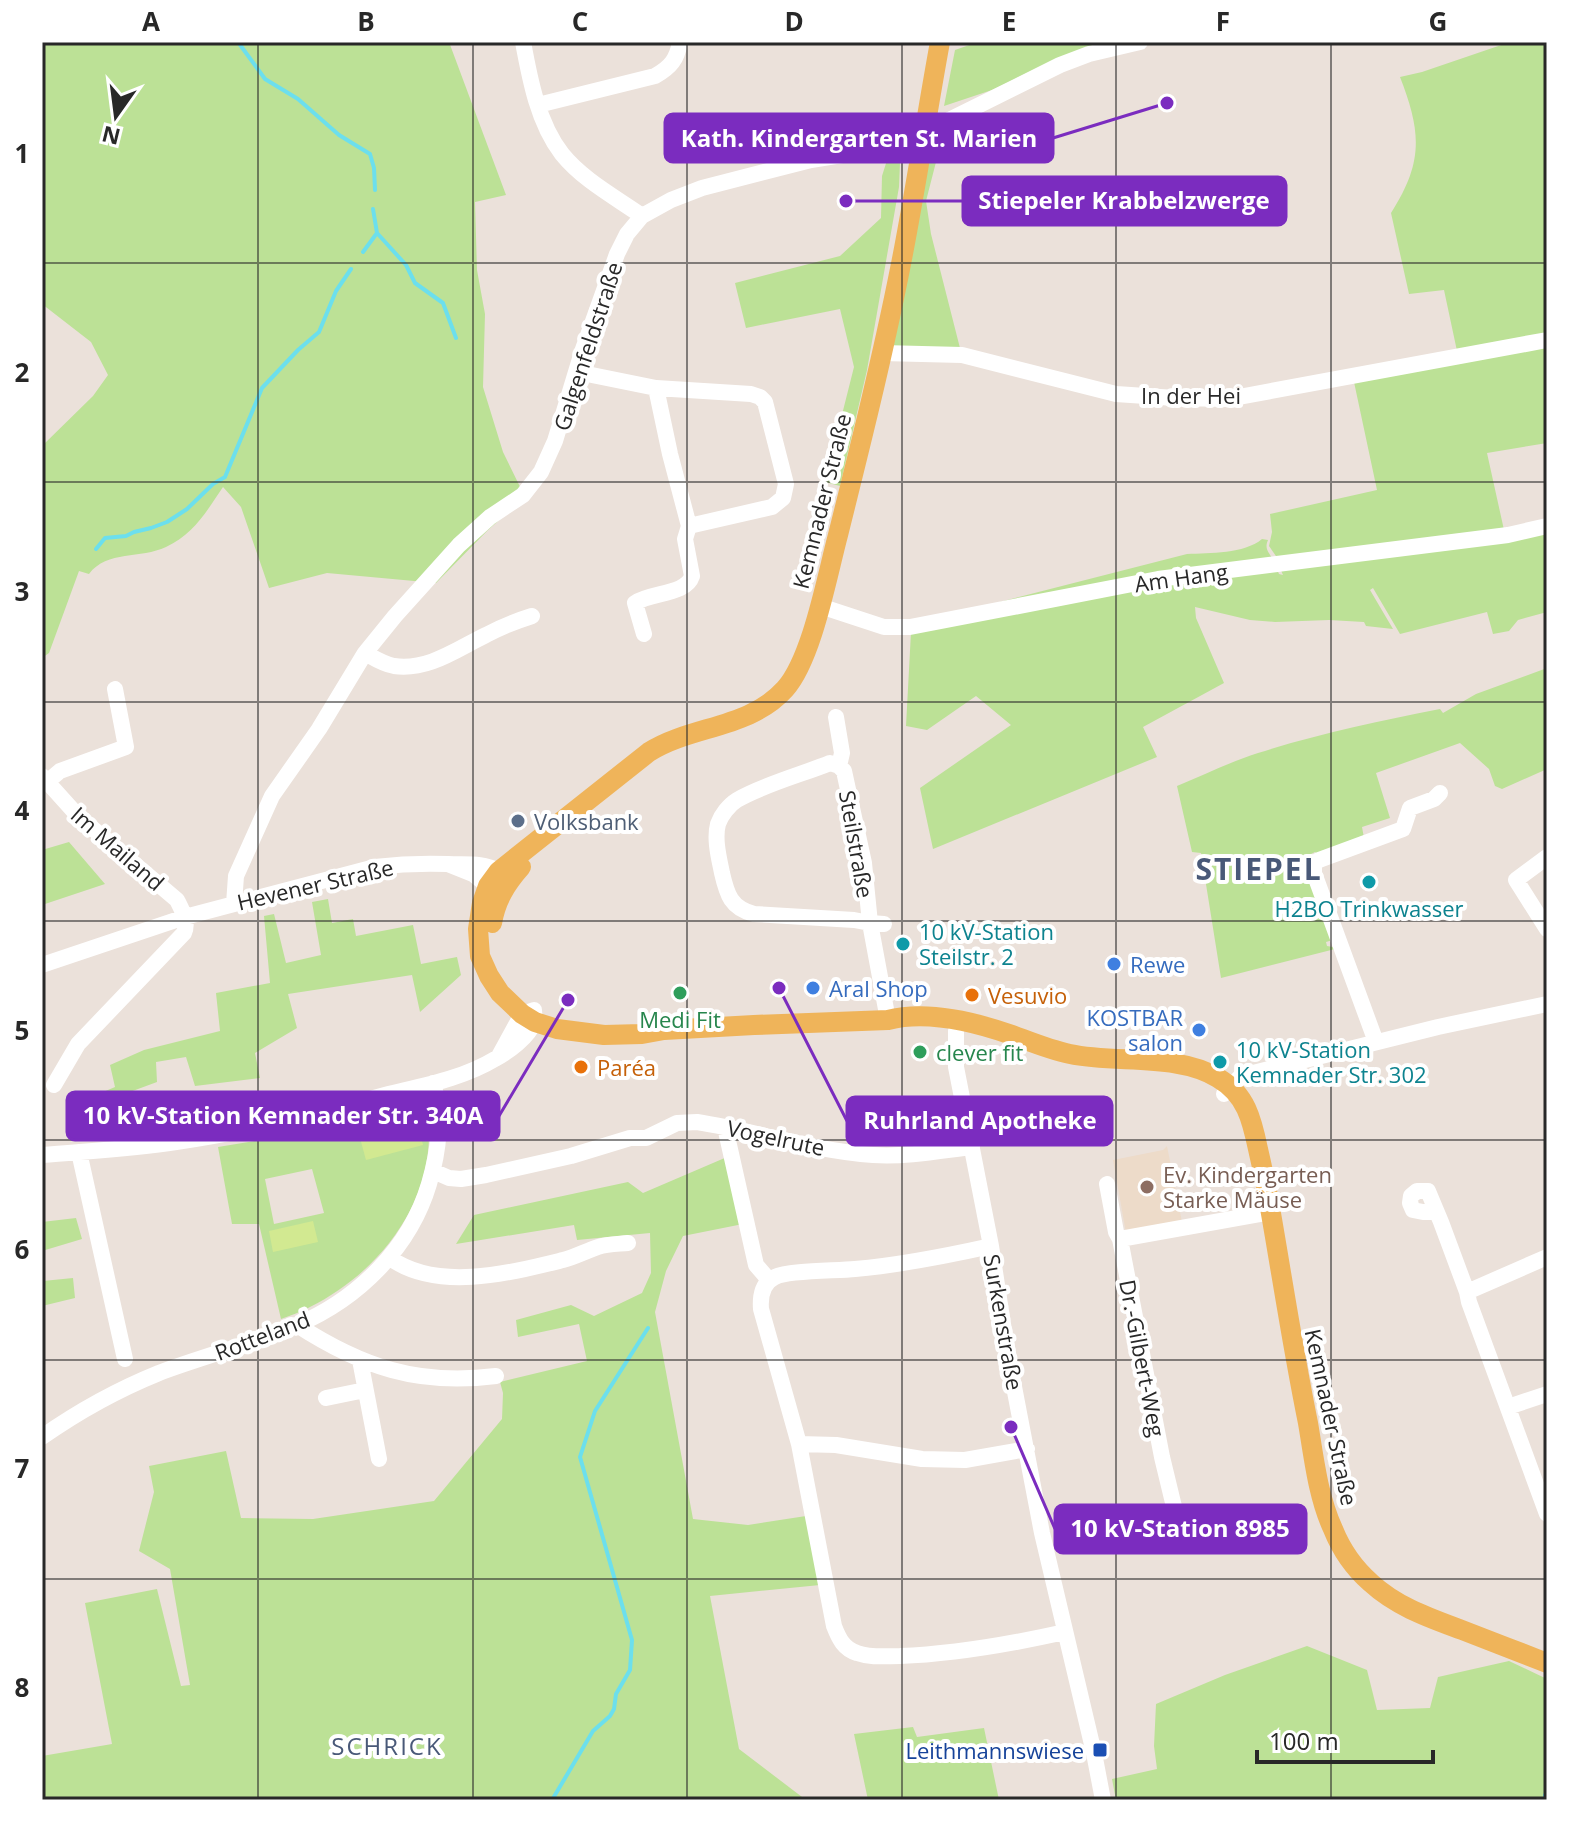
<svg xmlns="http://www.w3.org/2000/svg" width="1589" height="1842" font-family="'Open Sans',sans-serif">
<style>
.education{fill:#eddbc9}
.green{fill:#bce196;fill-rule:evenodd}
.pitch{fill:#d2e991}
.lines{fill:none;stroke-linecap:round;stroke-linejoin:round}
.stream{stroke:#6cdfed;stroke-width:4}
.minor{stroke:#fff;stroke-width:16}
.major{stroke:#efb45a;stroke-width:20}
.grid{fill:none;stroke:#282828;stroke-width:2;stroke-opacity:0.55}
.service-dot{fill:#5c6f8a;stroke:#fff;stroke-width:3}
.culture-dot{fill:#0f9aa8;stroke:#fff;stroke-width:3}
.shop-dot{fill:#3f7fe0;stroke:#fff;stroke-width:3}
.leisure-dot{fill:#2e9e5b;stroke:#fff;stroke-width:3}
.food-dot{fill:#e8710a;stroke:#fff;stroke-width:3}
.education-dot{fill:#8d6e63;stroke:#fff;stroke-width:3}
.transit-dot{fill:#1a4fb4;stroke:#fff;stroke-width:3}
.labels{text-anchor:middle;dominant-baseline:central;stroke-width:8;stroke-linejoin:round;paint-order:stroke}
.street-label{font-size:22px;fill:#282828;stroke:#fff}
.service-label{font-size:22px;fill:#4e5e75;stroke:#fff;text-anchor:start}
.culture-label{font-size:22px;fill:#0d838f;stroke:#fff;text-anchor:start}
.shop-label{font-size:22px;fill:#366cbe;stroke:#fff;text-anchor:start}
.food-label{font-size:22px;fill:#c56008;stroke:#fff;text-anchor:start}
.leisure-label{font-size:22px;fill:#27864d;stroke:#fff}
.education-label{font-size:22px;fill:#785e54;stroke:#fff;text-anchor:start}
.transit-label{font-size:22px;fill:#164399;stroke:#fff;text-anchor:end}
.neighbourhood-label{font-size:24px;letter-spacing:2px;fill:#495978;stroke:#fff}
.district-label{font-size:30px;font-weight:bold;letter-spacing:2px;fill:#495978;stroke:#fff}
.leader{fill:none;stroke:#7b2cbf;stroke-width:3}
.callout-dot{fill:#7b2cbf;stroke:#fff;stroke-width:3}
.callout{fill:#7b2cbf;stroke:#7b2cbf;stroke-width:3}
.callout-label{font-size:24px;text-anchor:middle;font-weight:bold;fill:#fff}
.neatline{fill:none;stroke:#282828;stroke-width:3}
.grid-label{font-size:26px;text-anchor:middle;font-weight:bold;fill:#282828}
</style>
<rect width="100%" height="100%" fill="#ebe1da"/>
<path class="education" d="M1167 1146 1182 1222 1126 1233 1113 1160 1163 1150Z"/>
<path class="green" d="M42 42H449L506 195 475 202 477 270 485 314 483 387 503 452 525 497 488 530 436 583 327 573 269 588 241 507 223 487C206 512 194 534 166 547 141 559 107 550 89 574L79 571 49 653 42 658V446L93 396 108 375 91 342 42 304Z
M978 42H1121L1058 58 992 90 944 106 955 50Z
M1510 42H1547V337L1457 351 1444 290 1409 294 1391 213C1424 162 1421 131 1400 77L1422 72Z
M969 116 972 122 956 133 945 145 936 162 926 201 931 234 961 352 894 347V341L932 139 936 134Z
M888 157 900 163 899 187 867 370 840 486 825 482 854 367 840 309 746 328 735 283 840 256 881 218 882 176Z
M1547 344V443L1487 453 1504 530 1278 559 1269 546 1272 532 1270 514 1377 490 1354 382Z
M1547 531V612L1518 620 1509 631 1493 634 1487 612 1400 634 1373 588 1370 590 1393 629 1366 626 1364 622 1329 620 1275 622 1250 620 1195 607 1196 618 1224 683 1143 727 1157 757 933 849 920 788 1011 725 976 696 927 730 906 726 911 632 997 614 1276 567 1279 574 1283 575 1279 566Z
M1262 539 1268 540C1264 549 1269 552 1273 560L996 603 1187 554C1210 553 1244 554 1262 539Z
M1547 668V769L1502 789 1495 786 1489 769 1460 743 1376 773 1390 818 1362 827 1364 838 1319 855 1315 852 1305 857 1336 939 1326 942 1327 946 1339 948 1221 978 1201 853 1192 852 1177 786C1204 775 1230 762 1258 753 1318 734 1378 721 1440 709L1443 713 1476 694Z
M69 842 105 884 42 905V850Z
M328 899 332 923 353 919 356 936 413 925 421 964 457 957 461 975 420 1012 412 975 288 994 297 1028 255 1053 260 1078 195 1086 186 1057 156 1062 157 1082 119 1096 116 1098 114 1106H70L115 1087 110 1065 144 1050 220 1031 216 993 270 983 264 916 274 914 286 963 321 955 312 902Z
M426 1103C443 1190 386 1269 310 1307 301 1312 291 1315 281 1319L259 1224H232L218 1147 303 1133ZM312 1169 324 1213 274 1224 265 1179Z
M727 1157 743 1224 683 1236 666 1271 655 1312 693 1519 748 1525 806 1516 820 1585 710 1596 739 1749 806 1800 831 1797 844 1800H42V1756L112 1744 85 1603 157 1589 181 1686 190 1685 170 1569 139 1551 154 1492 149 1466 226 1451 241 1518 313 1519 434 1501 502 1419 503 1393 500 1382 587 1361 579 1324 518 1337 516 1320 571 1305 594 1316 642 1293 651 1273 650 1233 577 1240 574 1225 456 1244 474 1215 628 1182 643 1193Z
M76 1218 82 1239 42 1251V1222Z
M73 1278 75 1298 42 1306V1280L43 1281Z
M1307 1646 1367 1670 1377 1710 1430 1708 1438 1677 1509 1661 1547 1679V1800H1116L1112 1779 1157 1769 1154 1746 1156 1704 1225 1675Z
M913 1727 917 1737 984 1728 999 1800H868L854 1734Z"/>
<path class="pitch" d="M415 1112 423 1145 366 1160 357 1127Z
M313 1221 318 1242 273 1252 269 1231Z"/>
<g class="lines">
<path class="stream" d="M238 42 265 79 298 99 339 135 370 154 374 168 375 190
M373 209 377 233
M377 233 406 265 415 283 443 303 456 338
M363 252 377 233
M96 549 105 538 126 536 134 532 151 528 167 522 187 509 213 484 225 477 262 388 298 350 319 332 336 291 351 269
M552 1800 593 1731 610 1716 614 1709 616 1694 630 1670 632 1640 580 1457 595 1411 648 1328
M1545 1800V1795"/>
<path class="minor" d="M523 42C530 80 538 123 562 154 583 180 615 197 642 216
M538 105 655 76C671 67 677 59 680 42
M882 353 962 355 1116 394 1175 398 1228 399 1547 340
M577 372 656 388 751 394 760 397 765 402 786 484 783 498 772 507 689 526
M820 606 884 627H910L1158 579 1508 535 1547 526
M644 634 635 603C651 592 686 595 692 576L685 539 689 526 670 454 656 388
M365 653C374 658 383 664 394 666 428 671 457 649 486 635 501 627 516 621 532 616
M836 717 842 753 839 766 844 771 864 863 870 923 888 1020
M839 766 830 763C803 774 762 785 737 800 729 805 721 815 718 824 714 839 719 858 722 873 727 895 731 908 754 914L854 920 870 923 884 924
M42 776 78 816 177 900C182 910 189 922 184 933L78 1044 54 1085
M47 782 60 771 126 747 115 689
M1547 857 1516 880 1547 929
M234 904 236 876 272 796 319 729 365 653 395 616 459 545 490 517 523 495 541 472 555 441 582 352 617 254 627 234 642 216 671 200 702 188 811 160 842 155 923 133 1060 65 1089 54 1140 42
M42 965 185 917 375 867C400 864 423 863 448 864 467 865 481 862 499 871L505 886H488L473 874 448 864
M956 1031V1067L991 1246 1007 1350 1042 1533 1094 1753 1103 1800
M1376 1042 1314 873V864L1319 860 1403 829 1410 808 1434 799 1440 793
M1224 1094 1241 1076 1438 1027 1547 1004
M725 1127 756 1265 769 1280
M79 1152 125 1359
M42 1155C87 1151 132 1149 176 1142 248 1132 315 1114 385 1095 421 1086 462 1079 495 1059 508 1052 529 1037 534 1022 535 1021 534 1011 534 1010L522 1014 499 1056
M433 1171 449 1178 461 1179 486 1175 571 1156 630 1138H646L677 1123 697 1122C755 1131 814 1151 873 1155 907 1157 939 1151 972 1147
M1107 1184 1116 1232 1120 1239 1162 1457 1176 1515
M1436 1212H1423L1413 1210 1410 1203 1411 1196 1417 1191H1428L1441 1222 1467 1292 1469 1302 1547 1514
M1120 1239 1271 1212
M991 1246C946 1256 901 1265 855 1269 837 1271 789 1270 775 1277 762 1283 760 1296 761 1309L799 1444 834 1626C839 1639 844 1649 857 1653 871 1658 886 1656 900 1656 956 1654 1011 1644 1065 1632
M390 1258C437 1292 510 1273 563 1260 575 1257 586 1251 598 1247 607 1244 618 1244 628 1243
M1467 1292 1547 1257
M297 1325C362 1367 418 1386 496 1376
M360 1360 379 1459
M326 1398 365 1390
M1508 1407 1547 1394
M42 1437C79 1411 117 1390 159 1373 204 1356 252 1344 297 1325 358 1299 410 1248 429 1184 439 1150 443 1117 433 1083
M799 1444 836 1445 922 1459 965 1460 1027 1449"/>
<path class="major" d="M940 42C926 118 915 194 900 269 882 359 860 447 838 535 827 576 812 659 785 689 749 729 692 725 649 752L499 871 488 886 482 903 478 929 480 956 489 976 500 993 522 1014 535 1022 557 1029 604 1035 642 1034 664 1030 754 1025 888 1020C927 1010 975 1022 1012 1035 1031 1042 1050 1050 1070 1054 1116 1064 1178 1053 1218 1078 1246 1094 1252 1120 1258 1149 1262 1167 1266 1184 1269 1202 1282 1276 1293 1350 1308 1423 1314 1458 1318 1497 1333 1529 1341 1549 1355 1569 1371 1583 1397 1607 1430 1618 1462 1630 1490 1641 1519 1652 1547 1663
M492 923C496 900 506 884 521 867"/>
</g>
<path class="grid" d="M258 42V1800M473 42V1800M687 42V1800M902 42V1800M1116 42V1800M1331 42V1800M42 263H1547M42 482H1547M42 702H1547M42 921H1547M42 1140H1547M42 1360H1547M42 1579H1547"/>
<circle class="service-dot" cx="518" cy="821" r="8"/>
<g class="culture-dot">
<circle cx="1369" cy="882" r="8"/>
<circle cx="903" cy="944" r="8"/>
<circle cx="1220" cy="1062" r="8"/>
</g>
<g class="shop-dot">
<circle cx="1114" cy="964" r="8"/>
<circle cx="813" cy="988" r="8"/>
<circle cx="1199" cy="1030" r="8"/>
</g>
<g class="leisure-dot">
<circle cx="680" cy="993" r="8"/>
<circle cx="920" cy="1052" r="8"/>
</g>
<g class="food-dot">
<circle cx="972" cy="995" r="8"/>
<circle cx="581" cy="1067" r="8"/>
</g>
<circle class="education-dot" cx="1147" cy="1187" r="8"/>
<rect class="transit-dot" x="1092" y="1742" width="16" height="16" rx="4"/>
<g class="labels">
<g class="street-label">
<text transform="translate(587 346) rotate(-72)">Galgenfeldstraße</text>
<text x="1191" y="395">In der Hei</text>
<text transform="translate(821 501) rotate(-76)">Kemnader Straße</text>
<text transform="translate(1181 577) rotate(-8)">Am Hang</text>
<text transform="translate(857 844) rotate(80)">Steilstraße</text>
<text transform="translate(118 848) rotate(41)">Im Mailand</text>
<text transform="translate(315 884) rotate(-13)">Hevener Straße</text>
<text transform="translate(776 1137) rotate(12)">Vogelrute</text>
<text transform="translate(1004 1322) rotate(80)">Surkenstraße</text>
<text transform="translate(262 1335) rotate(-21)">Rotteland</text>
<text transform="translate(1143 1358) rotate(79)">Dr.-Gilbert-Weg</text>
<text transform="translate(1332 1417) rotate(78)">Kemnader Straße</text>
</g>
<g class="service-label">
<text x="534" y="821">Volksbank</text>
</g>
<g class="culture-label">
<text x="1369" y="908" text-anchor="middle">H2BO Trinkwasser</text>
<text x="919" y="931">10 kV-Station<tspan x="919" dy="25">Steilstr. 2</tspan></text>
<text x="1236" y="1049">10 kV-Station<tspan x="1236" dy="25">Kemnader Str. 302</tspan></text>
</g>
<g class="shop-label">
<text x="1130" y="964">Rewe</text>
<text x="829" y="988">Aral Shop</text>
<text x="1183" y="1017" text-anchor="end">KOSTBAR<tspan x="1183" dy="25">salon</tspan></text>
</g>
<g class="food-label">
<text x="988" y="995">Vesuvio</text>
<text x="597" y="1067">Paréa</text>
</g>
<g class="leisure-label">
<text x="680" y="1019">Medi Fit</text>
<text x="936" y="1052" text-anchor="start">clever fit</text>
</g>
<g class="education-label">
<text x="1163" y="1174">Ev. Kindergarten<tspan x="1163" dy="25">Starke Mäuse</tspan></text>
</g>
<g class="transit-label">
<text x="1084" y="1750">Leithmannswiese</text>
</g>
<g class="neighbourhood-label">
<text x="387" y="1745">SCHRICK</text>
</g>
<g class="district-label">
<text x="1259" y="868">STIEPEL</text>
</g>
</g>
<path class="leader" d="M1167 103L1053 138M846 201L963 201M568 1000L499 1116M779 988L847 1121M1011 1427L1055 1529"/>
<g class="callout-dot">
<circle cx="1167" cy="103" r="8"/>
<circle cx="846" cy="201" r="8"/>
<circle cx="568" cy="1000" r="8"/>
<circle cx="779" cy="988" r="8"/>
<circle cx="1011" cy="1427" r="8"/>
</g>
<g class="callout">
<rect x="665" y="114" width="388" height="48" rx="8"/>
<rect x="963" y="177" width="323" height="48" rx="8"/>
<rect x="67" y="1092" width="432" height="48" rx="8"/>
<rect x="847" y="1097" width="265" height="48" rx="8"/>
<rect x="1055" y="1505" width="251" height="48" rx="8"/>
</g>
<g class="callout-label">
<text x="859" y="147">Kath. Kindergarten St. Marien</text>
<text x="1124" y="209">Stiepeler Krabbelzwerge</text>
<text x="283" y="1124">10 kV-Station Kemnader Str. 340A</text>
<text x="980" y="1129">Ruhrland Apotheke</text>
<text x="1180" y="1537">10 kV-Station 8985</text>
</g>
<rect width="1589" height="1842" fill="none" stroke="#ffffff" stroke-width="88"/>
<g transform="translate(116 116) rotate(194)" stroke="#ffffff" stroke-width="6" paint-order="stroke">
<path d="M0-6L14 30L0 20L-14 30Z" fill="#282828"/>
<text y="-12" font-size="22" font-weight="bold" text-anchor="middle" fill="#282828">N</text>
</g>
<path d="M1257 1750v12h176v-12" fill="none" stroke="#282828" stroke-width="4"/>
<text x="1269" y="1750" font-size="24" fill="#282828" stroke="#ffffff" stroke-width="6" paint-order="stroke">100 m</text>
<rect x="44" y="44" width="1501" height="1754" class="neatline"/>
<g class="grid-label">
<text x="151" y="31">A</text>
<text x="366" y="31">B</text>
<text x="580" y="31">C</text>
<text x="794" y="31">D</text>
<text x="1009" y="31">E</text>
<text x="1223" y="31">F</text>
<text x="1438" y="31">G</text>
<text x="22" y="163">1</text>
<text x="22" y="382">2</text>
<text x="22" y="601">3</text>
<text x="22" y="820">4</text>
<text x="22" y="1040">5</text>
<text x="22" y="1259">6</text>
<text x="22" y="1478">7</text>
<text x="22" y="1697">8</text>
</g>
</svg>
